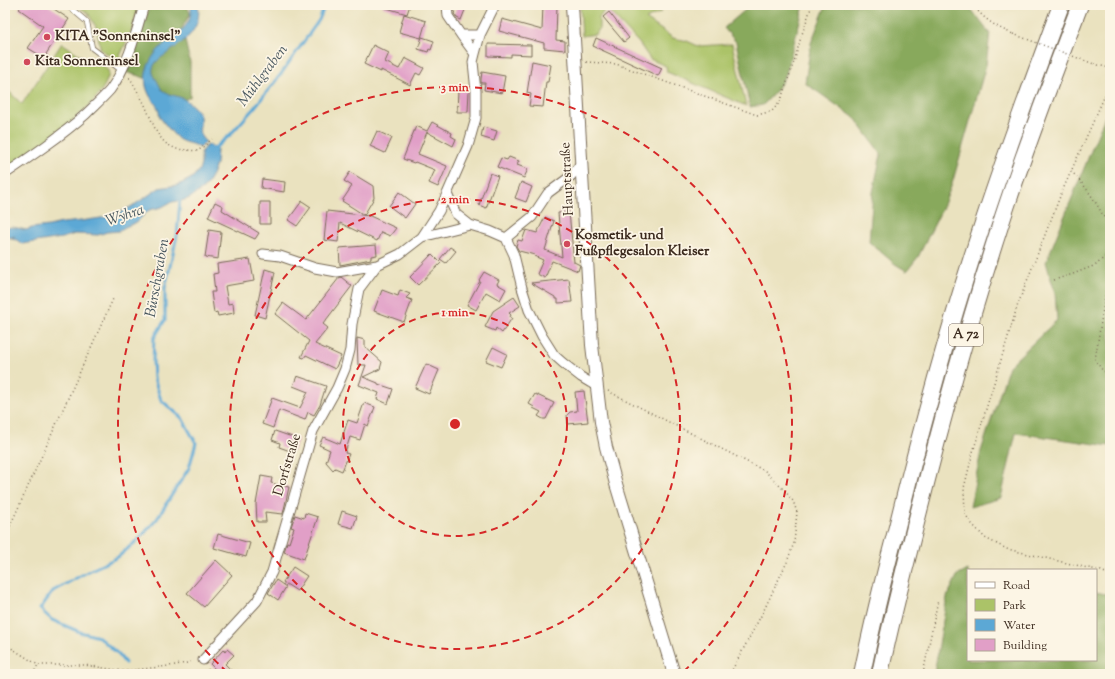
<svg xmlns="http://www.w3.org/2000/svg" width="1115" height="679" font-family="'Sorts Mill Goudy',serif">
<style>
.green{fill:#abc368;stroke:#737643}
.forest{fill:#88a95c;stroke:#626a3d}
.water{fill:#5ca8d5;stroke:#4c697a}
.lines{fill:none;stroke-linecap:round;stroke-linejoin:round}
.stream{stroke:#5ca8d5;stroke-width:3}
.building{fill:#e19fc7}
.service-casing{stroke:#786a56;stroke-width:6}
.minor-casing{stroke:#786a56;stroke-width:11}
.secondary-casing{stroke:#786a56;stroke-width:14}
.motorway-casing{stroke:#786a56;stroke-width:18}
.path{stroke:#786a56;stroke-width:1.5;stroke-dasharray:1 3;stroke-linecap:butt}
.service{stroke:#fff;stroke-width:4.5}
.minor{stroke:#fff;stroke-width:9}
.secondary{stroke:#fff;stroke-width:12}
.motorway{stroke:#fff;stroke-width:16}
.path-bridge{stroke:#786a56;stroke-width:1.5;stroke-dasharray:1 3;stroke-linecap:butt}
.ring{fill:none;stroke:#d62828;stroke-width:2;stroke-dasharray:7 5}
.poi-dot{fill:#d1495b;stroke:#fcf5e5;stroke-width:1.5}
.labels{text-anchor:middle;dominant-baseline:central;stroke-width:3.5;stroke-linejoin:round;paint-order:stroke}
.shield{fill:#fcf5e5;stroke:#75675a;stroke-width:1}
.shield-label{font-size:13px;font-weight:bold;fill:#3b2a1e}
.poi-label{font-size:14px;font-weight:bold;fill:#3b2a1e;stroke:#fcf5e5;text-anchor:start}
.street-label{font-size:14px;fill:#3b2a1e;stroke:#fcf5e5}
.water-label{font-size:15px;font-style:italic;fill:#47565e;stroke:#fcf5e5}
.centre{fill:#d62828;stroke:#fcf5e5;stroke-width:2}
.ring-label{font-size:12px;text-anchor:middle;font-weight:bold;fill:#d62828;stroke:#fcf5e5;stroke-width:3.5;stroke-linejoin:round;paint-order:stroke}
</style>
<rect width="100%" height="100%" fill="#fcf5e5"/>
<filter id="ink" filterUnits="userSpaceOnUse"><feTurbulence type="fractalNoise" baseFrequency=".025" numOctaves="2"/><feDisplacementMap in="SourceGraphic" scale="8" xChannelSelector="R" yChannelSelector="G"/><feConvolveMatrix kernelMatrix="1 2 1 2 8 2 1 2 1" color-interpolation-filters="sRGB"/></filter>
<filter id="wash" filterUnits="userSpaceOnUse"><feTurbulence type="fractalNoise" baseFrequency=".012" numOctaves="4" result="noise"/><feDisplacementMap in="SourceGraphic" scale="16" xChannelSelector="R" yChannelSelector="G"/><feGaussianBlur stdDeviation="0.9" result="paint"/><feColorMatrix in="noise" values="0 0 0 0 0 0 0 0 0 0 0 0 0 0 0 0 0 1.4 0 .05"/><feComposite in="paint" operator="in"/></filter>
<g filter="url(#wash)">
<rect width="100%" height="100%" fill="#eae2bf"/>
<path class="green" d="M76 5H138L133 28 118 60 101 50 96 27 88 13Z
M580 5H662L661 12 646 19 673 38 687 41 698 46 732 44 746 106 667 72 666 66 650 59 639 43 606 8 599 18V29L596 34 582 36Z
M62 43 90 62 93 58 103 65 109 72C106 105 32 151 5 169V88L22 104Z"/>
<path class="forest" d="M150 5H187L190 14 182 28 190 62V97L179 102 159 97 154 82 142 77 126 72 135 50Z
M751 5H804L786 74 777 90 763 105 750 107 736 42 724 28Z
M826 5H968L990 34 986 65 952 184 943 207 918 257 907 271 895 264 869 242 873 192 881 154 855 118 805 83 811 43Z
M1110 104V446L1016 433 1001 498 970 507 981 451 1009 366 1057 320 1055 293 1046 262Z
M968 570V660H1096V592L1110 595V674H934L947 597 957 576Z"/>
<path class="water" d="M191 5H198C203 30 183 42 165 55 160 58 155 62 153 68 152 72 154 76 156 79 158 82 160 87 162 90 168 95 175 95 182 98 185 99 196 108 198 112 205 123 193 131 206 142L200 148C194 143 187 144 180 140 176 138 162 121 160 117 159 114 159 111 158 108 155 102 150 98 148 92 141 76 149 59 160 48 174 34 193 29 191 5Z
M208 144 217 150 216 164 210 180 204 188 190 198 181 201 171 202 162 207 149 210 137 222 125 227 119 231 107 232 98 235 75 234 62 238 22 244 17 240 11 239 15 236 5 239V228L13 227 26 230 32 228 49 226 62 223 81 221 114 216 134 205 159 188 178 185 192 178 199 170 201 165V152Z"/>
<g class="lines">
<path class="stream" d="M211 151 229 136 254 108 281 74 319 20 325 5
M125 663 118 654 99 637 80 632 52 620 40 609 53 591 89 571 118 557 140 538 157 519 173 493 189 468 196 443 182 418 161 400 154 378 153 361 154 338 165 320V288L177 236 180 199"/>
</g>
<g id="blocks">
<path class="building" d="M22 5H48L69 19 46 54 49 57 45 63 39 59 41 56 28 48 43 26 19 9Z
M383 5H410L407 14 383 7Z
M457 5H467L461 20 457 18 454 14Z
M543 5H557L556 40 565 41V50L544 48V43L499 31 502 19 542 30Z
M609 12 629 38 624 42 603 17Z
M404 14 426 21 421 38 399 32Z
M422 37 434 41 431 50 429 49 428 52 418 49Z
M596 38 662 68 658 76 593 46Z
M488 44 531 45V55L511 54V57L488 56Z
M373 45 389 53 385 62 399 69 405 58 424 68 420 75 416 73 410 85 381 70V72L364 64Z
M532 61 551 65 548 82H546L543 107 529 106 531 94 527 93Z
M482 72 505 76 502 93 484 90 485 83H481V79Z
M458 90H469L468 112H457Z
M432 122 452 133 451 136 456 139 453 146 427 132 418 154 447 166 438 187 429 183 435 170 415 162 414 163 403 159 416 126 427 131Z
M483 127 497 131 494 141 481 137Z
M377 131 392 138 385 153 370 146Z
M509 157 519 161 517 165 528 169 524 178 497 167 501 158 507 160Z
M350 172 373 186 374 198 364 215 342 201 352 186 344 181Z
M490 173 498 176 486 208 479 205Z
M262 179 285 182 284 192 261 188Z
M521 182 532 187 526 202 515 198Z
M399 192 415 204 405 218 389 206Z
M302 201 311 207 297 226 288 220Z
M215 202 223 206 222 210 259 233 255 239 208 217Z
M260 202H270V224H260Z
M327 211 370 216 396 228 390 236 381 232 377 241 340 223 338 242 324 240Z
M569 212 574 262 580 265 578 271 552 261 545 278 537 274 543 260 534 256 535 255 519 251 516 246 518 240 522 241 526 230 537 233 545 217 554 221 545 250 562 257 558 213Z
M209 230 221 232 218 259 205 257Z
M376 245 377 255 371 256V259L340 265 339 248Z
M450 247 456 251 446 263 440 259Z
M432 254 441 263 418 285 410 277Z
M250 259 254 281 225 286 228 304 233 303 234 313 218 316 217 312 214 313 211 292H215L213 274 218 273 217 264Z
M265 269 275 272 265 318 255 315Z
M484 272 499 280 497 284 506 289 500 300 486 292 476 310 467 305 480 281 479 280Z
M341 277 352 286 323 324 328 328 315 344 341 356 335 369 306 355 304 358 301 357 309 341 275 314 283 303 306 320 339 278Z
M569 279 572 302 558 303V299H555V297L531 283Z
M382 290 398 296 400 290 410 294 406 298 412 300 404 322 374 311Z
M514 297 520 306 509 313 511 315 510 317 512 318 502 333 496 328 495 331 485 327 493 311Z
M357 338 365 340V347L382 362 380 369 363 377 378 383V384L393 389 388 404 377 399 379 393 359 385 366 365H358Z
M493 347 507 354 501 367 486 361Z
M426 364 439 370 429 394 415 388Z
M297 376 326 386 320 405 314 415 308 412 305 420 279 410 273 428 262 424 272 398 300 408 308 392 293 386Z
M584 391 588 422 568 424 567 415 570 412 577 411 575 392Z
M535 394 554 403 546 419H543L538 416 541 412 533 408 534 407 529 404Z
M364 403 375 407 368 426 365 424 360 440 350 437 345 453 349 454 342 471 335 468 333 470 326 462 330 450 319 445 323 437 340 444 348 420 357 423Z
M275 431 298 439 293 452 279 447 280 443 272 440Z
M261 476 272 478 271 483 289 487 283 514 265 512 266 522H257L256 504Z
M342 511 357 516 353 528 338 524Z
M305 513 318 517 304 559 284 552 287 542 289 543 294 528 291 527 295 515 304 518Z
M218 534 250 543 246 557 214 548Z
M216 560 232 575 204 607 187 593Z
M293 567 307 576 297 591 283 582Z
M276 580 286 587 278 600 268 593Z
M227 649 234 655 225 664 235 674H220L210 664 223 650 225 652Z"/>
</g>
</g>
<g filter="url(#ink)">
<use href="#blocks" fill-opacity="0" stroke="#786a56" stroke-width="1"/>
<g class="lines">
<g class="service-casing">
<path id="service" d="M67 5 87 22 92 48 121 70
M57 6 58 5"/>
</g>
<g class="minor-casing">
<path id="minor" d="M447 5 448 16 461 35H480
M461 35 475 54
M5 174C33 155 61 136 86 114 94 106 103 98 110 90 128 66 136 33 144 5
M447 194 456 214 470 225
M422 237 470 225 490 231 506 238 514 255 522 288 529 310 542 336 554 355 563 363 581 377 596 386
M506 238 532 217 548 193 571 176 582 162
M263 254 280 256 315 268 337 272 377 265 400 254 422 237 439 211 447 194 468 146 476 118V91L473 62 475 54 480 35 495 5
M203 660 257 601 272 572 313 431 337 388 345 369 350 350 352 324 359 289 377 265"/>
</g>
<g class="secondary-casing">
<path id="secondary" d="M572 5 592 345 601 422 606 447 616 484 674 674"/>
</g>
<g class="motorway-casing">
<path id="motorway" d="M862 674C872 625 884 576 897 527 922 425 950 323 983 223 1007 150 1034 77 1061 5
M880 674C890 625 903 576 915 527 940 426 968 325 1000 226 1024 152 1052 78 1080 5"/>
</g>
<path class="path" d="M973 5C983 19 998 28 1013 34
M586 62 616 64 757 115 772 111 780 102 794 62 801 37 812 5
M1094 64 1110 68
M129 78H130L144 103 157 133 165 143 176 149 198 151 212 139
M1110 84 1061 194 1018 304 973 452 964 488 965 514 972 524 985 538 1007 549 1101 571 1110 575
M1071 171C1089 189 1098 206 1110 228
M1110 272 1108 277 1095 360 1103 371 1110 373
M1054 280 1073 274 1096 265 1110 252
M608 391 765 471 784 490 793 501 797 512 794 543 787 562 763 612 730 674
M5 537 113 299
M5 644 38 665H84L124 671 169 666 193 662
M208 669 210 674
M33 674 38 665
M923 674 938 600"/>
<use href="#service" class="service"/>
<use href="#minor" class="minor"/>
<use href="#secondary" class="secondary"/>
<use href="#motorway" class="motorway"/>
<path class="path-bridge" d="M1013 34 1094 64"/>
</g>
</g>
<g class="ring">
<circle cx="455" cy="424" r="112"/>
<circle cx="455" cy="424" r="225"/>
<path d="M227 672A337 337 0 1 1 683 672"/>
</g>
<g class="poi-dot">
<circle cx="47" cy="37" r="4"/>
<circle cx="27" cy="62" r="4"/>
<circle cx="567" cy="244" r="4"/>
</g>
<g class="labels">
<rect class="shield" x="949" y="324" width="34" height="22" rx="3"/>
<g class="shield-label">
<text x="966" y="335">A 72</text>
</g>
<g class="poi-label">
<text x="55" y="37">KITA "Sonneninsel"</text>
<text x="35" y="62">Kita Sonneninsel</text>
<text x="575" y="236">Kosmetik- und<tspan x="575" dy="16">Fußpflegesalon Kleiser</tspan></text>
</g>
<g class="street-label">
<text transform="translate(568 179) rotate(-93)">Hauptstraße</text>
<text transform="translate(288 465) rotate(-73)">Dorfstraße</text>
</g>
<g class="water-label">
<text transform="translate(263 76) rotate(-53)">Mühlgraben</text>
<text transform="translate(125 216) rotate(-19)">Wyhra</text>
<text transform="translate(158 278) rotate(-80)">Bürschgraben</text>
</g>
</g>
<circle cx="455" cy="424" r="6" class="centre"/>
<g class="ring-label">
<text x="455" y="91">3 min</text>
<text x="455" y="203">2 min</text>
<text x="455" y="316">1 min</text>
</g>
<rect width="1115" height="679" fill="none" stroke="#fcf5e5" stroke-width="20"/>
<rect x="967" y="569" width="130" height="92" fill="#fcf5e5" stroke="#afa495"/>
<rect x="975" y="582" width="20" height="6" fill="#ffffff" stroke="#afa495"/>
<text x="1003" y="589" font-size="12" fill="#3b2a1e">Road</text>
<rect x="975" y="599" width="20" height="12" fill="#abc368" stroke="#afa495"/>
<text x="1003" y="609" font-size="12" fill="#3b2a1e">Park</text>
<rect x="975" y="619" width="20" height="12" fill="#5ca8d5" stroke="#afa495"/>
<text x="1003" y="629" font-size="12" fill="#3b2a1e">Water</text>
<rect x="975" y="639" width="20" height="12" fill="#e19fc7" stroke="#afa495"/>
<text x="1003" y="649" font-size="12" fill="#3b2a1e">Building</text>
</svg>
